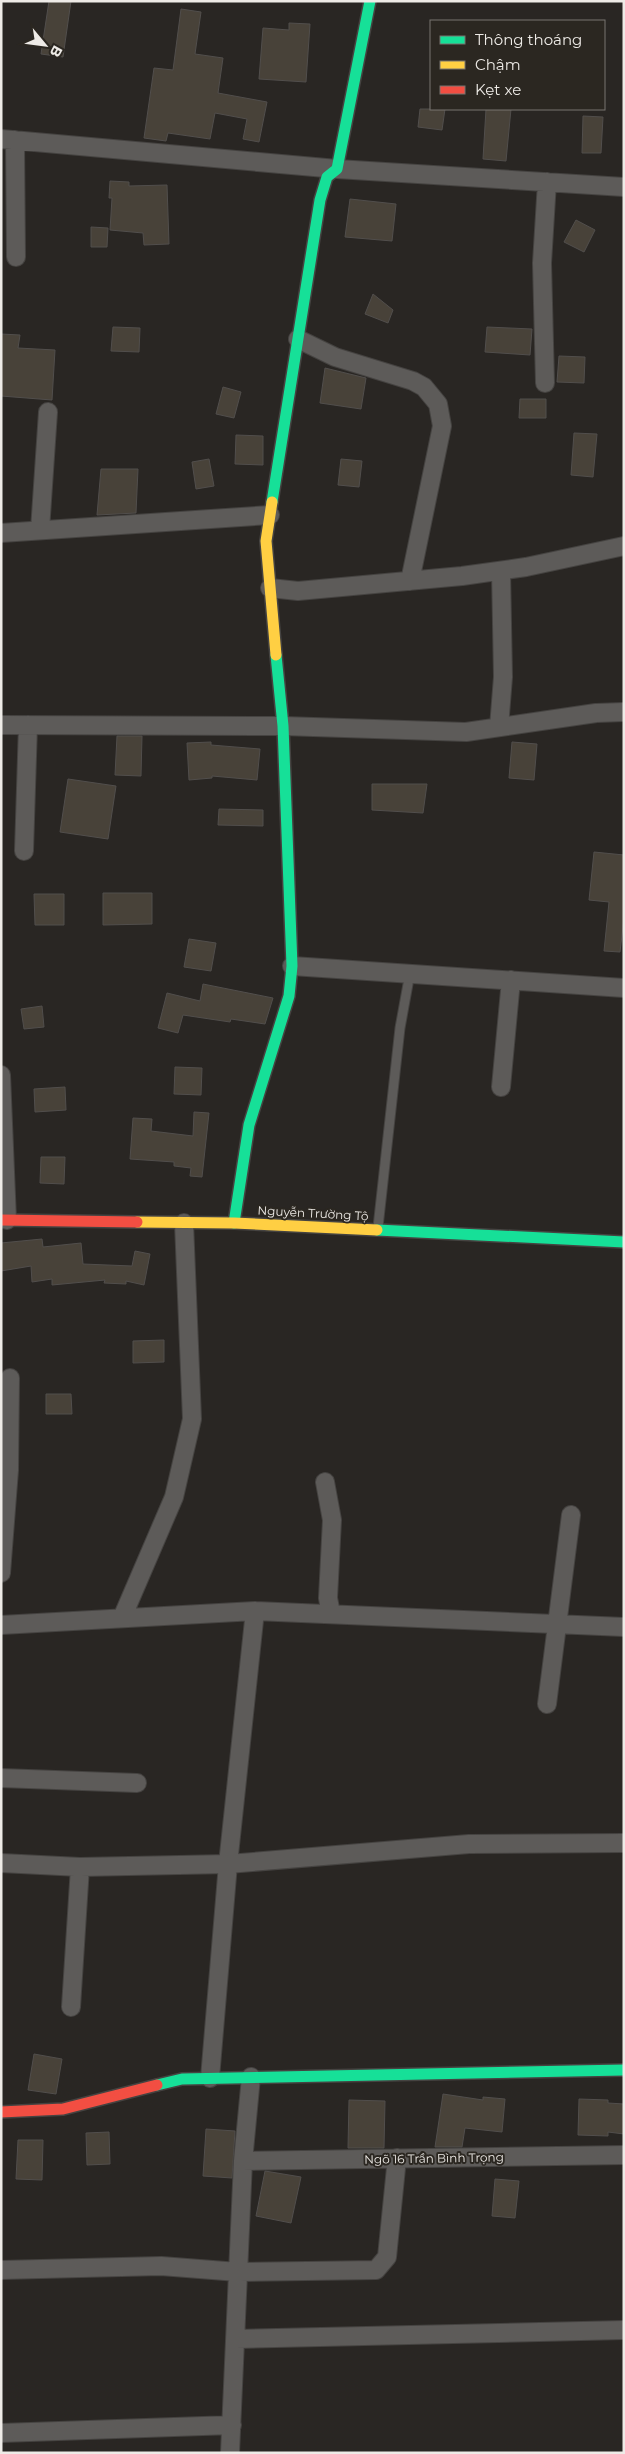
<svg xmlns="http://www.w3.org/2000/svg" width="625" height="2454" font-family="Montserrat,sans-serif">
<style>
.building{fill:#484239;stroke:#514e4c}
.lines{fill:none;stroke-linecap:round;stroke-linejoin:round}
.lane-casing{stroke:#454341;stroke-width:11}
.street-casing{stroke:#454341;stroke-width:20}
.fast-casing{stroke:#454341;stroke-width:14}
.slow-casing{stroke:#454341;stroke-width:14}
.jam-casing{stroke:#454341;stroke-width:14}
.lane{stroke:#5d5b59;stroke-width:9}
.street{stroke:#5d5b59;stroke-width:18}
.fast{stroke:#16e098;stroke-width:11}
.slow{stroke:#ffcf43;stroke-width:11}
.jam{stroke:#f24e42;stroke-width:11}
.labels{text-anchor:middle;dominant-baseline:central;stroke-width:4;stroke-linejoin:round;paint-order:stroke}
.street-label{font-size:12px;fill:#eeebe7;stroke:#2b2721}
</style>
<rect width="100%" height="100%" fill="#292623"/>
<path class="building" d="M49 1H71L63 57 41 54Z
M181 9 201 12 195 54 223 58 218 93 267 102 259 142 243 139 247 119 215 113 210 139 168 133 166 141 144 138 154 68 173 70Z
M289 23 310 24 306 82 259 79 263 28 289 30Z
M420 109H445L442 130 418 127Z
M486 109H511L506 161 483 159Z
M583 116 603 117 601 153H582Z
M110 181 129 182V186L167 185 169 244 144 245 143 233 110 230 112 198H109Z
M350 199 396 204 392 241 345 237Z
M576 220 595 230 584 252 564 242Z
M91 227 108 228 107 247H91Z
M373 294 393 310 388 323 365 314Z
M113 327 140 328 139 352 111 351Z
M487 327 532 329 530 355 485 352Z
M1 334 20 335 18 348 55 350 52 400 1 396Z
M559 356 585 357 584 383 557 382Z
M325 368 366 378 361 409 320 403Z
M223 387 241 392 234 418 216 414Z
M520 399H546V418H519Z
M574 433 597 434 593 477 571 475Z
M236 435 263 436V465L235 464Z
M209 459 214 486 196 489 192 462Z
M341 459 362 461 359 487 338 485Z
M101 469H138L136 513 97 515Z
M117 736H142L141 776 115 775Z
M211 742V745L260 749 257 780 212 776V778L189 780 187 743Z
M512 742 537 744 534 780 509 778Z
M68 779 116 786 108 839 60 832Z
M372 784H427L423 813 372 810Z
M219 809 263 810V826L218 825Z
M594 852 624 855V918L620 952 604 951 609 902 589 900Z
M103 893H152V924L103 925Z
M34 894H64V925H35Z
M189 939 216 943 211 971 184 967Z
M203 984 273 998 265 1024 231 1019 230 1022 183 1015 178 1033 158 1028 167 993 200 1001Z
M42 1006 44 1027 24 1029 21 1009Z
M175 1067 202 1068 201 1095 174 1094Z
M65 1087 66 1110 35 1112 34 1089Z
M194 1112 209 1113 202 1177 190 1176 191 1168 174 1166V1162L130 1159 133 1118 152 1119 151 1131 193 1136Z
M41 1157H65L64 1184 40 1183Z
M42 1239 43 1247 81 1243 83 1264 132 1266 135 1251 150 1254 144 1285 126 1281V1284L104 1283 105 1280 52 1285V1279L32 1282 31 1266 1 1271V1243Z
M164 1340V1362L133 1363V1341Z
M46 1394H71L72 1414H46Z
M34 2054 62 2059 56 2094 28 2090Z
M443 2094 483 2100V2097L505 2099 502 2132 465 2128 462 2147H435Z
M579 2099 608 2100V2103L624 2104V2134L608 2132V2136L578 2135Z
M349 2100 385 2101 384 2148H348Z
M206 2129 235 2131 232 2178 203 2176Z
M109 2132 110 2164 87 2165 86 2133Z
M18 2140H43L42 2180 16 2179Z
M265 2171 301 2177 291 2223 256 2216Z
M495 2179 519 2181 515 2218 492 2216Z"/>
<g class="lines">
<g class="lane-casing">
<path id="lane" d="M378 1227 400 1028 410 973"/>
</g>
<g class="street-casing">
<path id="street" d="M1 139 337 169 624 187
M15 140 16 257
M298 339 335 357 413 381 424 387 438 404 442 426 410 581
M545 383 542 263 547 182
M40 530 48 412
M1 533 270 515
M270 588 298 591 462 576 526 567 624 546
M1 725 283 726 466 732 596 713 624 712
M499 727 503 677 501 571
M24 851 28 725
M292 966 624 988
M1 1075 7 1220
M501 1087 511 980
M325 1482 332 1520 328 1598 331 1614
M1 1573 9 1470 10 1378
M122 1618 174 1497 192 1419 184 1223
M1 1625 255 1611 624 1627
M547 1704 571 1515
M1 1778 137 1783
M1 1863 80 1867 228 1864 469 1844 624 1843
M71 2007 80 1867
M210 2078 228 1864 255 1611
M243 2161 624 2155
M1 2270 161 2266 238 2272 376 2270 387 2257 397 2158
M236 2339 624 2330
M1 2433 232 2425
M230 2453 243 2161 251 2077"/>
</g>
<g class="fast-casing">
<path id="fast" d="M272 502 320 200 327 177 337 169 370 1
M234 1223 249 1125 289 996 292 966 283 726 276 655
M377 1230 624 1242
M157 2085 182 2079 624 2070"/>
</g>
<g class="slow-casing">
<path id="slow" d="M272 502 266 541 276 655
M137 1222 234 1223 377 1230"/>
</g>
<g class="jam-casing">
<path id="jam" d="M1 1220 137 1222
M1 2112 63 2109 157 2085"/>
</g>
<use href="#lane" class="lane"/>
<use href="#street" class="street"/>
<use href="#fast" class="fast"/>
<use href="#slow" class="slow"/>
<use href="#jam" class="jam"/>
</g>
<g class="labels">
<g class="street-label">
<text transform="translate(313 1213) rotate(3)">Nguyễn Trường Tộ</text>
<text transform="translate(434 2158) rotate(-1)">Ngõ 16 Trần Bình Trọng</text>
</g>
</g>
<rect width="625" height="2454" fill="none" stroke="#eeebe7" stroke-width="5"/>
<rect x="430" y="20" width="175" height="90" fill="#2b2721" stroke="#797570"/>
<rect x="440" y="36" width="25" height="8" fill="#16e098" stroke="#797570"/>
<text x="475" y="45" font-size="15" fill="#eeebe7">Thông thoáng</text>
<rect x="440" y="61" width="25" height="8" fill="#ffcf43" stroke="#797570"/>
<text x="475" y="70" font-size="15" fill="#eeebe7">Chậm</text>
<rect x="440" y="86" width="25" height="8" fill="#f24e42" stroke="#797570"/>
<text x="475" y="95" font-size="15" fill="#eeebe7">Kẹt xe</text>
<g transform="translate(45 45) rotate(119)" stroke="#2b2721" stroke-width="4" paint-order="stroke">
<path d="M0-4L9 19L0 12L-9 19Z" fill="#eeebe7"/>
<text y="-8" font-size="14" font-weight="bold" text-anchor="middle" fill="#eeebe7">B</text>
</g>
</svg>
